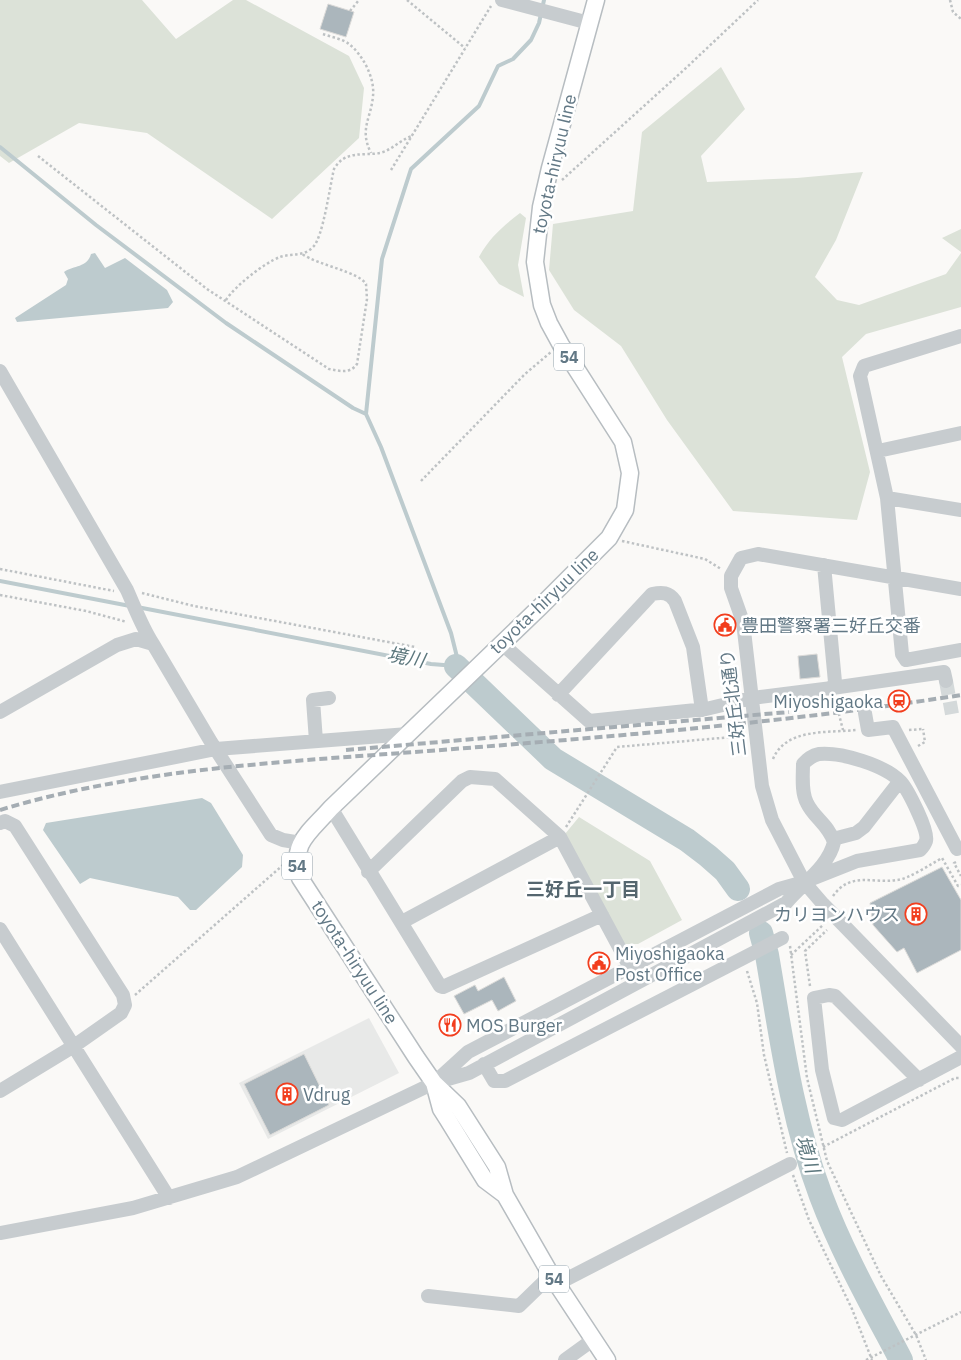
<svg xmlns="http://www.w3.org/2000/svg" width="961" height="1360" font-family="'IBM Plex Sans','Noto Sans JP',sans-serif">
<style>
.built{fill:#e8e9e8}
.green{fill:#dce2d8}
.water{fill:#bdcbce}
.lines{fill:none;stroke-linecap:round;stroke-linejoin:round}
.stream{stroke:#bdcbce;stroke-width:4}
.river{stroke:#bdcbce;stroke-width:24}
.building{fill:#abb6bc;stroke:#dcdbd9}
.minor-tunnel{stroke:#d4d9da;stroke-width:14;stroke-dasharray:14 7;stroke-linecap:butt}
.major-casing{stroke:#b7bdc1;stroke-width:19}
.path{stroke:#bec2c4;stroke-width:2.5;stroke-dasharray:2.5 2.5;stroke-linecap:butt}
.minor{stroke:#c7cccf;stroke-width:14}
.major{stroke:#fff;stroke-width:16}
.rail{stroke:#a5adb3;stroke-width:4;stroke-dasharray:8 4;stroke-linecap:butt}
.path-bridge{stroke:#bec2c4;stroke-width:2.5;stroke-dasharray:2.5 2.5;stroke-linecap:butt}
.minor-bridge{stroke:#c7cccf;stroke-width:14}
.labels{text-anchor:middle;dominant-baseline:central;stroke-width:5;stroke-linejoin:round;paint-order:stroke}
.shield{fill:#fff;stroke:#91a0aa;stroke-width:1}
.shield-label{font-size:16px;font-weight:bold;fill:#627885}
.street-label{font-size:18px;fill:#627885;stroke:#fff}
.poi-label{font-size:18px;fill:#627885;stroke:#fff;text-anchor:start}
.water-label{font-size:19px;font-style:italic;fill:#5d787e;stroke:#fff}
.neighbourhood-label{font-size:19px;font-weight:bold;fill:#55666f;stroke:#fff}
</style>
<rect width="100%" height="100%" fill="#faf9f7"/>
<path class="built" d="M369 1018 399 1073 268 1139 239 1083Z"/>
<path class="green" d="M0 0H142L176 39 233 0H246L349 56 364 88 359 138 272 219 147 133 79 123 9 163 0 156Z
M721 67 745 109 701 156 707 182 797 178 863 172 836 240 815 277 837 300 859 305 946 274 961 253V307L866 334 842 357 870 472 857 520 733 511 667 420 621 346 574 310 549 270 553 224 633 211 642 132Z
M520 213 526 218 518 265 524 297 499 284 479 257C489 238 503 226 520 213Z
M961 229V252L942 238Z
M579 817 650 861 682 920 638 944H624L565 834Z"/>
<path class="water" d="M95 253 105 268 125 258 167 290 173 302 168 308 17 322 15 318 66 285 68 279 64 272C74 265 87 268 91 254Z
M202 798 211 803 243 855 242 867 196 910H190L178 897 90 878 80 884 43 830 46 823Z"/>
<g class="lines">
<path class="stream" d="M0 147 96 225 226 323 353 408 366 414
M0 581 130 606
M137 607 431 664 456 666 457 657 451 633 381 447 366 414 382 259 411 169 479 106 498 66 513 59 531 40 539 23 544 0"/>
<path class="river" d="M456 666 553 759 687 840 708 856 725 871 738 889
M761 933 767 955C781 1037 792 1119 821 1196 842 1252 873 1307 901 1360"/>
</g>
<path class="building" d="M328 4 354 12 346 37 320 29Z
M817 654 820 677 800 679 798 656Z
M942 867 961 900V950L917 973 904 948 897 952 873 925 870 903Z
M504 977 516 1001 498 1011 492 1000 464 1014 454 996 475 985 478 991Z
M304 1054 329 1105 270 1135 244 1084Z"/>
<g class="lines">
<path class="minor-tunnel" d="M946 681 952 714"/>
<g class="major-casing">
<path id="major" d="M596 0 550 168 541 207 535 262 542 305 549 323 561 345 623 442 630 473 625 510 609 538 540 607 331 808C309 833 290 843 300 878L416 1057 434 1083 458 1106 497 1167 505 1195 551 1275 607 1360
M434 1083 441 1109 448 1120 485 1180 505 1195"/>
</g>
<path class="path" d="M407 0 465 48
M950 0 953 12 961 19
M350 11 359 0
M323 34C331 37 343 39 349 44 363 55 375 78 373 96 371 119 359 129 371 153
M38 156 207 289 329 369C340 371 350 374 357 364L367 299 366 284C359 272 318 265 302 254
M391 170 491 6
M562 180 686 68 758 0
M226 300C235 286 264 263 280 257 291 253 304 257 313 247 323 238 330 185 334 169 345 150 362 156 380 153 392 150 400 140 412 136
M421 481 525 374 551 352
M622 541 705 559 721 569
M0 569 114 591
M142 593 194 606 415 647
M0 595 86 611 127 622
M835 699 843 730
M918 746 925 742 923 729
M773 759C786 728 827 733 856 730
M566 827 617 747 744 736
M956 862 954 863 961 876
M833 896C851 871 872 884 897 880 909 879 931 864 942 858L958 886 961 885
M790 946 807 1078 827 1161 881 1276 916 1335 926 1360
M791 955 823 925
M747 971 757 1003 764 1055 787 1153
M810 986 805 951 827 930
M135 995 283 865
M823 1147 955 1078H961
M793 1175 809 1220 852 1309 872 1360
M866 1360 961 1312"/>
<path class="minor" d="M502 0 589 23
M961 336 864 366 860 376 887 498 902 654 906 660 961 650
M0 371 127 590C135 608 142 627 153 644
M878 451 961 433
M887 498 961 510
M961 589 758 554 741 558 731 576V588L743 622 762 786 772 820 804 882 823 904 961 1046
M501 643 589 721 706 709 752 698 832 688 835 682 824 565
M832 688 944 672 946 681
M558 695 652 594C662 592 669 592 675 601L693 647 702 710
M0 712 117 645 136 639 153 644 211 742 271 835 283 840 301 843
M316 741 313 700 329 698
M0 792 216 749 408 734
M331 808 440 986 443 987 602 915
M0 823 5 821 15 826 123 995 125 1005 121 1013 74 1046 0 1091
M833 839 856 833 864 827 899 782
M368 872 462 781 470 777 495 779 560 837 634 975
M402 922 560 837
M0 929 169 1198
M484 1064 494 1081H505L782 938
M919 1080 835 996 829 995 814 998 822 1070 834 1118 842 1120 961 1057
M0 1233 133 1208 237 1177 434 1083 469 1073 786 903C802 884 829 866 834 842 828 824 814 818 807 803 801 792 803 776 803 764 808 759 812 755 819 754 841 752 885 765 901 782 908 790 929 831 926 841 925 844 922 848 920 850L857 861 804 882 779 889 468 1052 434 1083
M557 1284 790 1164
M428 1296 519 1306 551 1275
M565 1360 594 1339"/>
<use href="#major" class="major"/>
<path class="rail" d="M346 750 789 712
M0 810C138 768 285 762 428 751 607 737 784 723 961 695"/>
<path class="path-bridge" d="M909 730 923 729"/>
<path class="minor-bridge" d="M865 713 868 730 893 727 957 849"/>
</g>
<defs>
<g id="civic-ring" transform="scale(1.125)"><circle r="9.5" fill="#fff" stroke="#f23e1e" stroke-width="1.5"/><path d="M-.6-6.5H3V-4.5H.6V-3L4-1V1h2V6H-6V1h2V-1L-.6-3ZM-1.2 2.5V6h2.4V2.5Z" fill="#f23e1e"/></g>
<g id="station-ring" transform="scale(1.125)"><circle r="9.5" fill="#fff" stroke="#f23e1e" stroke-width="1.5"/><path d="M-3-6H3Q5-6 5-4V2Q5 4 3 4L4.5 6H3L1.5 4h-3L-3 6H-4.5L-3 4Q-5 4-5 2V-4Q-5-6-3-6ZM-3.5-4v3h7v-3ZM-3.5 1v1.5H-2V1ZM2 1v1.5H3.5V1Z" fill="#f23e1e"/></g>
<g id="building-ring" transform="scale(1.125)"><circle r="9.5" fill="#fff" stroke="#f23e1e" stroke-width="1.5"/><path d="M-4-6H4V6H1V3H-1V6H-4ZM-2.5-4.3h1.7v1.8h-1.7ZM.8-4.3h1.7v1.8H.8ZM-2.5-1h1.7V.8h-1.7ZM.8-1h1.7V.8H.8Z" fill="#f23e1e"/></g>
<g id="restaurant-ring" transform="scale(1.125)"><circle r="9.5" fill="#fff" stroke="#f23e1e" stroke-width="1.5"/><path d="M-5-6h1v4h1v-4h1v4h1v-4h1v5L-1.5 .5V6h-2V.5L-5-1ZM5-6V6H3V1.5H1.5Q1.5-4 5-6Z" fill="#f23e1e"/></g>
</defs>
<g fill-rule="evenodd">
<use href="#civic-ring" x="725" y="625"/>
<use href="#station-ring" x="899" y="701"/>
<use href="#building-ring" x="916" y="914"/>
<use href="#civic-ring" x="599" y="963"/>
<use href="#restaurant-ring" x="450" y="1025"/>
<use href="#building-ring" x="287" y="1094"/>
</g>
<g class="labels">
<g class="shield">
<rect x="554" y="343.5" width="30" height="27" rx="4"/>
<rect x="282" y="852.5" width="30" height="27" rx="4"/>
<rect x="539" y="1265.5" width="30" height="27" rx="4"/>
</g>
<g class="shield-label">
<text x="569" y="357">54</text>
<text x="297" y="866">54</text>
<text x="554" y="1279">54</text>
</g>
<g class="street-label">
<text transform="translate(554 164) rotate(-77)">toyota-hiryuu line</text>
<text transform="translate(544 601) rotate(-44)">toyota-hiryuu line</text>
<text transform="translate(733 703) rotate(-97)">三好丘北通り</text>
<text transform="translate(355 962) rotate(57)">toyota-hiryuu line</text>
</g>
<g class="poi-label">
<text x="741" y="625">豊田警察署三好丘交番</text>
<text x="883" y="701" text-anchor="end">Miyoshigaoka</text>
<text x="900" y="914" text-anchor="end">カリヨンハウス</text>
<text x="615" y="953">Miyoshigaoka<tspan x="615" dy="21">Post Office</tspan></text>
<text x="466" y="1025">MOS Burger</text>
<text x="303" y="1094">Vdrug</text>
</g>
<g class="water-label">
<text transform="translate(406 657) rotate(11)">境川</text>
<text transform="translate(808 1154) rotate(72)">境川</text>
</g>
<g class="neighbourhood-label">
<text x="583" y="889">三好丘一丁目</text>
</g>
</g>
</svg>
